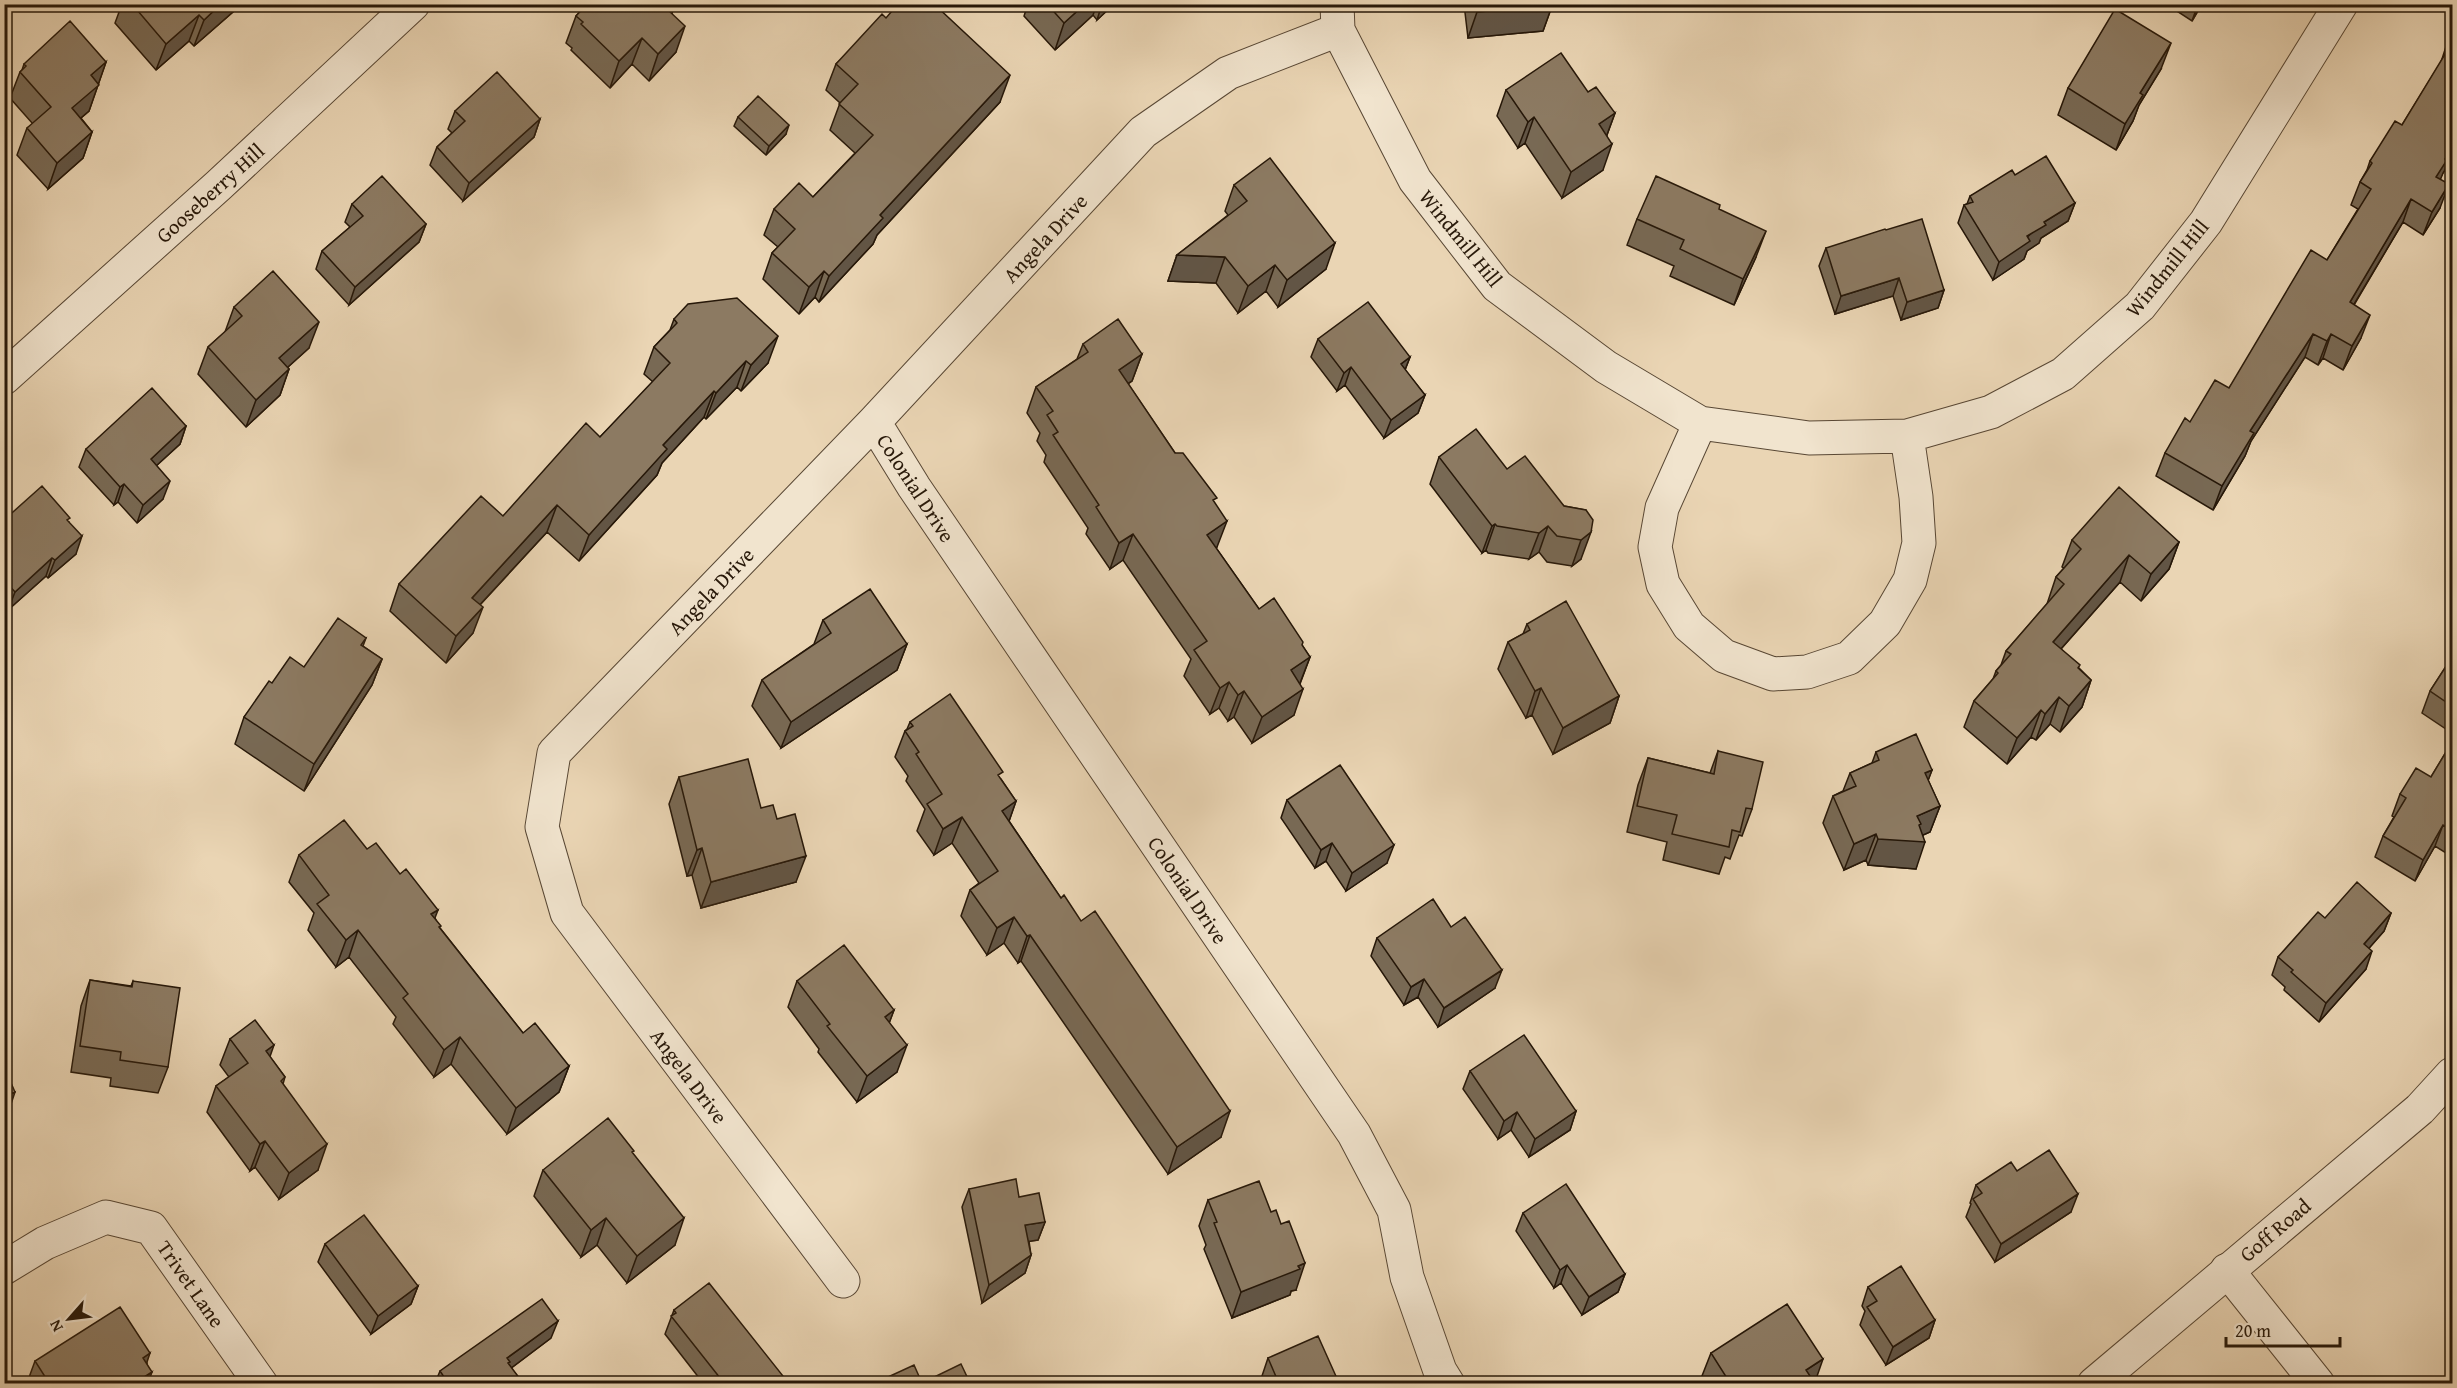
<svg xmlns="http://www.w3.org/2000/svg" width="2457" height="1388" font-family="'Gentium Book Plus',serif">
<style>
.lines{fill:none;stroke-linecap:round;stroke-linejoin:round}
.minor-casing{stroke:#584734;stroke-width:35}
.tertiary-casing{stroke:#584734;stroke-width:35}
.minor{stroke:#f1e4ce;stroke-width:33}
.tertiary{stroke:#f1e4ce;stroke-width:33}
.wall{fill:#786954;stroke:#271809;stroke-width:1.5}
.shaded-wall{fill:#625545;stroke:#271809;stroke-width:1.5}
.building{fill:#8c7a62;stroke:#271809;stroke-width:1.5}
.labels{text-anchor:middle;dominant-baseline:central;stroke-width:5;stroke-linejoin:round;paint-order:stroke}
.street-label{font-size:21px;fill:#271809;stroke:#f1e4ce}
</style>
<rect width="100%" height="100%" fill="#ead5b4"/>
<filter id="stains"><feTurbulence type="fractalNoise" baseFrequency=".00333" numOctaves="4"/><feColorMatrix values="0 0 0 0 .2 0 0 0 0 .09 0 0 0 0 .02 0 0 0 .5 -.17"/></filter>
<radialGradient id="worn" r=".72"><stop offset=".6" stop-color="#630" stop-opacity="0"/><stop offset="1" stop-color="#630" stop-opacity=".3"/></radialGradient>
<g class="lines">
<g class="minor-casing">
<path id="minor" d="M1337 4 1338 30 1415 180 1497 286 1606 367 1700 423 1809 438 1907 436 1991 412 2063 374 2140 306 2206 222 2341 4
M4 378 219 185 413 4
M874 422 914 487 1354 1134 1394 1210 1407 1277 1440 1371 1448 1384
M1700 423 1662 508 1655 547 1663 584 1689 626 1724 656 1773 674 1807 672 1849 658 1885 623 1910 580 1919 543 1916 497 1907 436
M4 1268 45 1243 106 1217 151 1228 261 1384
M2227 1270 2318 1384
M843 1281 567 913 542 827 554 753 874 422 1143 132 1228 73 1338 30"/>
</g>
<g class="tertiary-casing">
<path id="tertiary" d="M2094 1384 2420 1109 2452 1074"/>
</g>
<use href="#minor" class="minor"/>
<use href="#tertiary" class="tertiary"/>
</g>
<path class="wall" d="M122 4H236L234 11 194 46 189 41 156 70 115 23Z
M586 4H675L672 13 676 52 649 81 632 64 610 88 571 50 572 48 566 43 576 16 585 7Z
M1028 4H1114L1097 20 1093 15 1055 50 1024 16Z
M1464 4H1552V6L1543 31 1468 38Z
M2166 4H2202L2192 21Z
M886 18 1000 102 877 235 873 244 819 302 815 297 799 314 763 279 772 253 778 247 764 235 774 209 813 197 855 153 830 130 840 103 826 90 836 64Z
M2452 28V158L2443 173 2440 179V208L2423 235 2403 222 2354 305 2361 338 2343 370 2323 358 2318 365 2305 357 2251 441 2245 456 2213 510 2156 476 2165 453 2190 422 2229 388 2327 260 2358 209 2351 205 2360 182 2367 170 2370 161 2402 125 2441 62Z
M106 62 89 111 81 118 92 132 83 158 48 189 17 155 27 128 33 124 10 98 20 72 22 70 24 64Z
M2161 69 2139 105 2133 121 2116 150 2058 115 2068 88Z
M1506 90 1588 92 1615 113 1607 135 1603 170 1562 198 1525 143 1518 148 1497 116Z
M455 111 540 119 534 137 463 201 430 165 437 147 452 133 448 129Z
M738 117 786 134 766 155 734 126Z
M2015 175 2075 203 2068 221 2041 238 2039 243 2027 251 2024 259 1993 280 1958 223 1964 205 1967 204 1970 196Z
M1234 185 1326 269 1278 307 1266 291 1238 313 1216 283 1168 281 1177 255 1228 215 1225 211Z
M352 204 426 224 419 242 349 305 316 269 322 251 350 227 345 222Z
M1719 209 1756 257 1734 305 1670 276 1674 266 1627 245 1637 219Z
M1826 248 1944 290 1938 308 1901 320 1893 296 1835 314 1819 266Z
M234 307 309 348 288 367 289 369 280 395 246 427 198 374 208 347 225 332Z
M674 319 768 363 741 391 737 387 706 419 704 417 662 463 657 475 579 561 547 532 480 605 473 633 446 663 390 611 399 584 503 516 600 437 653 382 644 374 654 347 670 330Z
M1318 339 1410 357 1405 370 1425 395 1418 413 1384 438 1345 385 1337 391 1311 357Z
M1083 344 1142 354 1132 381 1128 384 1175 453 1215 504 1217 547 1216 548 1259 609 1302 645 1310 657 1300 684 1294 715 1252 743 1234 717 1228 721 1219 708 1210 714 1184 676 1191 659 1123 560 1110 569 1086 534 1088 528 1044 462 1046 455 1037 441 1040 433 1027 413 1036 387 1077 359Z
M186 426 180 444 156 466 163 499 137 523 118 502 114 505 79 467 86 449Z
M1439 457 1507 469 1564 506 1586 510 1581 559 1572 566 1547 562 1539 552 1529 559 1488 553 1486 550 1482 553 1430 484Z
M4 520 69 522 76 554 48 578 46 576 8 610 4 606Z
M2072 540 2179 542 2169 569 2141 601 2120 582 2061 649 2079 668 2091 680 2082 707 2060 732 2050 724 2036 740 2031 737 2007 764 1964 727 1974 701 1993 679 1996 671 2001 665 2006 651 2047 604 2056 577 2064 568 2062 567Z
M823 620 907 644 897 670 781 748 752 706 762 680 814 644Z
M1527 624 1619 696 1610 723 1553 754 1532 715 1526 718 1498 669 1508 642 1523 634Z
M366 638 363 646 382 659 372 685 304 791 235 744 244 717 272 683 304 667Z
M2452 657V733L2422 713 2430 691Z
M910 722 1001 779 1016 801 1009 821 1221 1137 1168 1174 1021 961 1018 963 1004 943 987 955 961 916 970 890 979 883 952 843 934 855 917 831 925 809 906 781 908 776 895 757 905 731 907 729Z
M2452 742V843L2446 853 2435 846 2415 881 2375 857 2383 836 2394 817 2392 816 2400 794 2431 777Z
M1718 751 1752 809 1742 836 1739 835 1730 859 1725 857 1719 874 1663 860 1667 842 1627 832 1638 785 1648 758 1710 773Z
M1876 752 1932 770 1928 780 1940 806 1930 832 1923 835 1916 869 1868 865 1866 860 1844 870 1823 823 1833 796 1843 791 1850 773 1872 763Z
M679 777 761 808 796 882 701 908 692 875 687 876 669 804Z
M1287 800 1387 863 1346 891 1326 861 1315 868 1281 818Z
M367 849 435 918 440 928 523 1033 569 1066 559 1092 507 1134 451 1064 434 1077 393 1024 396 1017 349 957 336 967 308 930 314 913 289 882 299 855Z
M2391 913 2384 931 2369 948 2366 969 2319 1022 2284 990 2285 987 2272 975 2278 957 2325 918Z
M1451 927 1495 988 1438 1027 1418 997 1404 1005 1371 956 1377 938Z
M90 980 131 986 133 981 168 1067 158 1093 110 1086 111 1078 71 1072 81 1006Z
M797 981 894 1010 889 1023 897 1072 857 1102 818 1052 819 1049 788 1007Z
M230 1039 270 1057 285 1077 283 1084 318 1170 279 1199 255 1167 250 1171 207 1112 216 1086 229 1077 220 1065Z
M1470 1071 1576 1111 1570 1130 1529 1157 1511 1130 1498 1139 1463 1089Z
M633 1154 675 1245 627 1283 597 1245 581 1257 534 1196 543 1170Z
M2017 1171 2071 1212 1995 1262 1966 1217 1971 1204 1970 1203 1976 1185Z
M969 1189 1019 1197 1045 1222 1038 1240 1029 1241 1031 1255 1025 1273 982 1303 962 1207Z
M1208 1200 1296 1290 1291 1291 1290 1295 1232 1318 1204 1249 1206 1245 1199 1226Z
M1523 1213 1625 1274 1618 1292 1582 1315 1561 1283 1554 1288 1516 1231Z
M325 1244 418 1286 411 1304 371 1334 318 1262Z
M2452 1262V1280L2448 1274Z
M1868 1287 1935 1320 1929 1338 1886 1365 1860 1325 1865 1311 1862 1306Z
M674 1310 780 1383H703L665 1334Z
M551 1338 511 1368 523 1383H435L440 1371Z
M1711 1353 1815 1382 1813 1383H1707L1702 1376Z
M1268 1358 1339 1383H1265L1262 1376Z
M35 1361 147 1363 148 1383H27Z"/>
<path class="shaded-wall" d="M221 4H236L234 11 194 46 204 20Z
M673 4H675L667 27 668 10Z
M1085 4H1097L1093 15 1055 50 1064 23Z
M1102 4H1114L1097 20Z
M2198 4H2202L2192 21Z
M1552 6 1543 31 1468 38 1477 12Z
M199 15 189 41 156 70 166 44Z
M685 26 676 52 649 81 658 54Z
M642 38 632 64 610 88 619 61Z
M2171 43 2161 69 2139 105 2133 121 2116 150 2125 124 2140 93Z
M106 62 89 111 62 134 72 108 91 75Z
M1010 75 1000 102 877 235 873 244 819 302 829 276 880 215Z
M1615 113 1605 140 1599 124Z
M1534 117 1525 143 1518 148 1528 122Z
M540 119 534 137 463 201 469 183Z
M789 125 786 134 766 155 769 146Z
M92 132 83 158 48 189 57 163Z
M1612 144 1603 170 1562 198 1571 172Z
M2452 148V158L2443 173 2439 183 2436 177 2445 159Z
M2449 184 2440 208 2423 235 2432 212Z
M2411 199 2403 222 2341 326 2350 302Z
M2075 203 2068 221 2041 238 2039 243 2027 251 2024 259 1993 280 1999 262 2044 222Z
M426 224 419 242 349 305 355 287Z
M1766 231 1756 257 1734 305 1743 279Z
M1335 243 1326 269 1278 307 1287 280Z
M1177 255 1225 257 1216 283 1168 281Z
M1275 265 1266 291 1238 313 1248 286Z
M824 271 815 297 799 314 809 287Z
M1899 278 1893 296 1835 314 1841 296Z
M1944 290 1938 308 1901 320 1907 302Z
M2370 315 2361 338 2343 370 2352 346Z
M319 322 309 348 269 384 279 358Z
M2313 334 2305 357 2251 441 2245 456 2213 510 2222 486 2250 431Z
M2331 334 2323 358 2318 365 2327 341Z
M778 336 768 363 741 391 751 365Z
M1142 354 1132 381 1109 396 1119 370Z
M1410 357 1403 375 1401 364Z
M746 361 737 387 706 419 716 393Z
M1351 367 1345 385 1337 391 1344 373Z
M289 369 280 395 246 427 256 400Z
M714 391 704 417 662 463 657 475 579 561 589 535 663 445Z
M1425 395 1418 413 1384 438 1391 420Z
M186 426 180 444 144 477 151 459Z
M170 481 163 499 137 523 143 505Z
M124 484 118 502 114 505 120 487Z
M557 505 547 532 462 624 472 598Z
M1227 521 1217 547 1197 561 1207 535Z
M1495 524 1486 550 1482 553 1492 526Z
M1548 526 1539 552 1529 559 1539 533Z
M1591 532 1581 559 1572 566 1581 540Z
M1133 534 1123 560 1110 569 1119 543Z
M82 536 76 554 48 578 55 560Z
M2179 542 2169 569 2141 601 2151 574Z
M2129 555 2120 582 2044 668 2053 642Z
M52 558 46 576 8 610 15 592Z
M483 607 473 633 446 663 456 636Z
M907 644 897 670 781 748 791 722Z
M1310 657 1300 683 1281 697 1291 670Z
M382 659 372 685 304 791 314 764Z
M2091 680 2082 707 2060 732 2069 706Z
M1229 682 1219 708 1210 714 1220 688Z
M1541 688 1532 715 1526 718 1535 691Z
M1303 689 1294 715 1252 743 1262 717Z
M1244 691 1234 717 1228 721 1238 695Z
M1619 696 1610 723 1553 754 1563 728Z
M2059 697 2050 724 2036 740 2045 714Z
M2041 710 2031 737 2007 764 2017 738Z
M1932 770 1922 797 1925 773Z
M1016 801 1007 827 1002 811Z
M1940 806 1930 832 1916 838 1925 842 1916 869 1868 865 1878 839 1917 816Z
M962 817 952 843 934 855 943 829Z
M2443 825 2435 846 2415 881 2423 860Z
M1876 834 1866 860 1844 870 1854 844Z
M2452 836V843L2446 853Z
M1332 843 1326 861 1315 868 1321 850Z
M1394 845 1387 863 1346 891 1352 873Z
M702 848 692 875 687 876 697 850Z
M806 856 796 882 701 908 711 882Z
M438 910 428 936 431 914Z
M2391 913 2384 931 2357 962 2364 944Z
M1014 917 1004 943 987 955 997 928Z
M358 930 349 957 336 967 346 940Z
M1030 935 1021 961 1018 963 1027 936Z
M2372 951 2366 969 2319 1022 2326 1003Z
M1502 970 1495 988 1438 1027 1444 1008Z
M1424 979 1418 997 1404 1005 1411 987Z
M894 1010 884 1037 885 1017Z
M460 1037 451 1064 434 1077 444 1050Z
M274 1045 265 1071 266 1051Z
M907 1045 897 1072 857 1102 867 1076Z
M569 1066 559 1092 507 1134 516 1108Z
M15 1092 9 1110 4 1112V1096Z
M1230 1111 1221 1137 1168 1174 1177 1147Z
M1576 1111 1570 1130 1529 1157 1535 1139Z
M1517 1112 1511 1130 1498 1139 1504 1121Z
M265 1141 255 1167 250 1171 260 1144Z
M327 1144 318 1170 279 1199 289 1173Z
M2078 1194 2071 1212 1995 1262 2001 1244Z
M606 1218 597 1245 581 1257 591 1230Z
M684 1218 675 1245 627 1283 637 1256Z
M1045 1222 1038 1240 1019 1243 1025 1225Z
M1031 1255 1025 1273 982 1303 989 1285Z
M1305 1263 1296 1290 1291 1291 1290 1295 1232 1318 1241 1292Z
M1567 1265 1561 1283 1554 1288 1560 1270Z
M1625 1274 1618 1292 1582 1315 1589 1297Z
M418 1286 411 1304 371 1334 378 1316Z
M1935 1320 1929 1338 1886 1365 1893 1347Z
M558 1321 551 1338 506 1372 507 1358Z
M150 1353 141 1380 152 1372 148 1383H135L143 1358Z
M1823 1359 1815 1382 1813 1383H1799L1806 1370Z
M783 1376 780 1383H774Z"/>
<path class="building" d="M132 4H221L204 20 199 15 166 44Z
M587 4H673L668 10 685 26 658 54 642 38 619 61 581 24 583 22 576 16Z
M898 4H927L931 8 935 5 1010 75 880 215 883 218 829 276 824 271 809 287 772 253 795 229 774 209 799 183 813 197 873 135 839 104 858 84 836 64 882 14 886 18Z
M1047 4H1085L1064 23Z
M1476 4H1552V6L1477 12Z
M2115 9 2171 43 2140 93 2143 95 2125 124 2068 88Z
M70 21 106 62 91 75 99 85 72 108 92 132 57 163 27 128 51 107 20 72 26 66 24 64Z
M2452 35V148L2445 159 2447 160 2436 177 2449 184 2432 212 2411 199 2350 302 2370 315 2352 346 2331 334 2327 341 2313 334 2250 431 2254 433 2222 486 2165 453 2185 418 2190 422 2215 380 2229 388 2311 250 2327 260 2371 189 2360 182 2372 163 2370 161 2395 121 2402 125 2450 46 2447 44Z
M1561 53 1588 92 1596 87 1615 113 1599 124 1612 144 1571 172 1534 117 1528 122 1506 90Z
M497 72 540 119 469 183 437 147 465 121 455 111Z
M758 96 789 125 769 146 738 117Z
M2046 156 2075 203 2044 222 2046 225 2027 236 2030 241 1999 262 1964 205 1973 202 1970 196 2012 170 2015 175Z
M1270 158 1335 243 1287 280 1275 265 1248 286 1225 257 1177 255 1247 201 1234 185Z
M382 176 426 224 355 287 322 251 363 216 352 204Z
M1656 176 1720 205 1719 209 1766 231 1743 279 1680 249 1684 240 1637 219Z
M1922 219 1944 290 1907 302 1899 278 1841 296 1826 248 1885 229 1886 230Z
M273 271 319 322 279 358 289 369 256 400 208 347 242 316 234 307Z
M737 298 778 336 751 365 746 361 716 393 714 391 663 445 667 449 589 535 557 505 472 598 483 607 456 636 399 584 481 496 503 516 586 423 600 437 670 363 654 347 677 323 674 319 688 304Z
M1368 302 1410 357 1401 364 1425 395 1391 420 1351 367 1344 373 1318 339Z
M1118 319 1142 354 1119 370 1175 453H1183L1217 498 1213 500 1227 521 1207 535 1259 609 1274 598 1303 642 1302 645 1310 657 1291 670 1303 689 1262 717 1244 691 1238 695 1229 682 1220 688 1194 650 1207 641 1133 534 1119 543 1096 507 1099 505 1053 435 1058 432 1047 415 1053 411 1036 387 1088 352 1083 344Z
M152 388 186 426 151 459 170 481 143 505 124 484 120 487 86 449Z
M1476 429 1507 469 1525 456 1564 506 1586 510 1593 520 1591 532 1581 540 1557 536 1548 526 1539 533 1497 526 1495 524 1492 526 1439 457Z
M42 486 70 518 67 520 82 536 55 560 52 558 15 592 4 580V536L8 533 4 529V520Z
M2119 487 2179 542 2151 574 2129 555 2053 642 2080 665 2078 668 2091 680 2069 706 2059 697 2045 714 2041 710 2017 738 1974 701 1998 673 1996 671 2011 654 2006 651 2064 584 2056 577 2081 549 2072 540Z
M870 589 907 644 791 722 762 680 831 633 823 620Z
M1566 601 1619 696 1563 728 1541 688 1535 691 1508 642 1530 630 1527 624Z
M338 618 366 638 361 645 382 659 314 764 244 717 269 681 272 683 290 657 304 667Z
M2452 657V706L2430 691Z
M950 694 1003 772 998 775 1016 801 1002 811 1061 898 1064 895 1081 921 1095 911 1230 1111 1177 1147 1030 935 1027 936 1014 917 997 928 970 890 998 871 962 817 943 829 927 804 942 794 916 754 919 752 905 731 913 726 910 722Z
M1916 734 1932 770 1925 773 1940 806 1917 816 1921 824 1919 825 1925 842 1878 839 1876 834 1854 844 1833 796 1856 786 1850 773 1879 760 1876 752Z
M2452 742V830L2443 825 2423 860 2383 836 2406 798 2400 794 2416 768 2431 777Z
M1718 751 1763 762 1752 809 1746 808 1740 832 1732 830 1729 847 1672 834 1677 815 1637 806 1648 758 1714 774Z
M748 759 761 808 773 805 777 819 795 814 806 856 711 882 702 848 697 850 679 777Z
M1340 765 1394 845 1352 873 1332 843 1321 850 1287 800Z
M344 820 367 849 376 843 400 874 406 869 438 910 431 914 441 926 439 927 523 1033 535 1023 569 1066 516 1108 460 1037 444 1050 403 998 408 994 358 930 346 940 317 904 329 895 299 855Z
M2357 882 2391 913 2364 944 2372 951 2326 1003 2291 972 2293 970 2278 957 2318 912 2325 918Z
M1433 899 1451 927 1465 917 1502 970 1444 1008 1424 979 1411 987 1377 938Z
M844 945 894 1010 885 1017 907 1045 867 1076 827 1026 830 1024 797 981Z
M90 980 132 987 133 981 180 988 168 1067 120 1060 121 1052 80 1046Z
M255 1020 274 1045 266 1051 285 1077 281 1081 327 1144 289 1173 265 1141 260 1144 216 1086 248 1063 230 1039Z
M1524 1035 1576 1111 1535 1139 1517 1112 1504 1121 1470 1071Z
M4 1067 15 1092 4 1096Z
M608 1118 634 1151 632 1152 684 1218 637 1256 606 1218 591 1230 543 1170Z
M2049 1150 2078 1194 2001 1244 1973 1199 1982 1193 1976 1185 2011 1162 2017 1171Z
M1016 1179 1019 1197 1039 1193 1045 1222 1025 1225 1031 1255 989 1285 969 1189Z
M1259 1181 1271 1212 1276 1210 1281 1224 1289 1221 1305 1263 1298 1266 1300 1269 1241 1292 1214 1223 1217 1222 1208 1200Z
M1566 1184 1625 1274 1589 1297 1567 1265 1560 1270 1523 1213Z
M364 1215 418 1286 378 1316 325 1244Z
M1901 1266 1935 1320 1893 1347 1867 1307 1877 1301 1868 1287Z
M709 1283 783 1376 774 1383H724L671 1316 676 1313 674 1310Z
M542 1299 558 1321 507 1358 510 1362 508 1363 523 1383H448L440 1371Z
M1787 1304 1823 1359 1806 1370 1810 1376 1799 1383H1730L1711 1353Z
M120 1307 150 1353 143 1358 152 1372 135 1383H49L35 1361Z
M1318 1336 1339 1383H1266L1277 1379 1268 1358Z
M961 1364 970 1383H875L914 1365 922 1383Z"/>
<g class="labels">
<g class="street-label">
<text transform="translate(210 193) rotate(-42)">Gooseberry Hill</text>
<text transform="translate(1045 238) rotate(-47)">Angela Drive</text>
<text transform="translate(1461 238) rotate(51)">Windmill Hill</text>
<text transform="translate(2167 268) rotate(-51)">Windmill Hill</text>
<text transform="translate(916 488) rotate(57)">Colonial Drive</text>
<text transform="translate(711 591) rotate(-46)">Angela Drive</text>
<text transform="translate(1188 890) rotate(56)">Colonial Drive</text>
<text transform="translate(689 1076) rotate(53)">Angela Drive</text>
<text transform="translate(2275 1230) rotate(-40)">Goff Road</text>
<text transform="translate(191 1284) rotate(55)">Trivet Lane</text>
</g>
</g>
<rect width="2457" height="1388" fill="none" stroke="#ead5b4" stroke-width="24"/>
<rect x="6" y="6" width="2445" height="1376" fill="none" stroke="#271809" stroke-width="3"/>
<rect x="12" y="12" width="2433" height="1364" fill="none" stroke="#271809" stroke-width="1.5"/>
<g transform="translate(69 1319) rotate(242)" stroke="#f1e4ce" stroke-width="4.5" paint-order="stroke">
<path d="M0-4.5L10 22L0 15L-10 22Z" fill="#271809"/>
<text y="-9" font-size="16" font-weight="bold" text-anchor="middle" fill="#271809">N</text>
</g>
<path d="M2226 1337v9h114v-9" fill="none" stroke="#271809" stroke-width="3"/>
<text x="2235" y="1337" font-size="18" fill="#271809" stroke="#f1e4ce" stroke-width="4.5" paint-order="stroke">20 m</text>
<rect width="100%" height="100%" filter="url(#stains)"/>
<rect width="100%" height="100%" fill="url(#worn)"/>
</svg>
